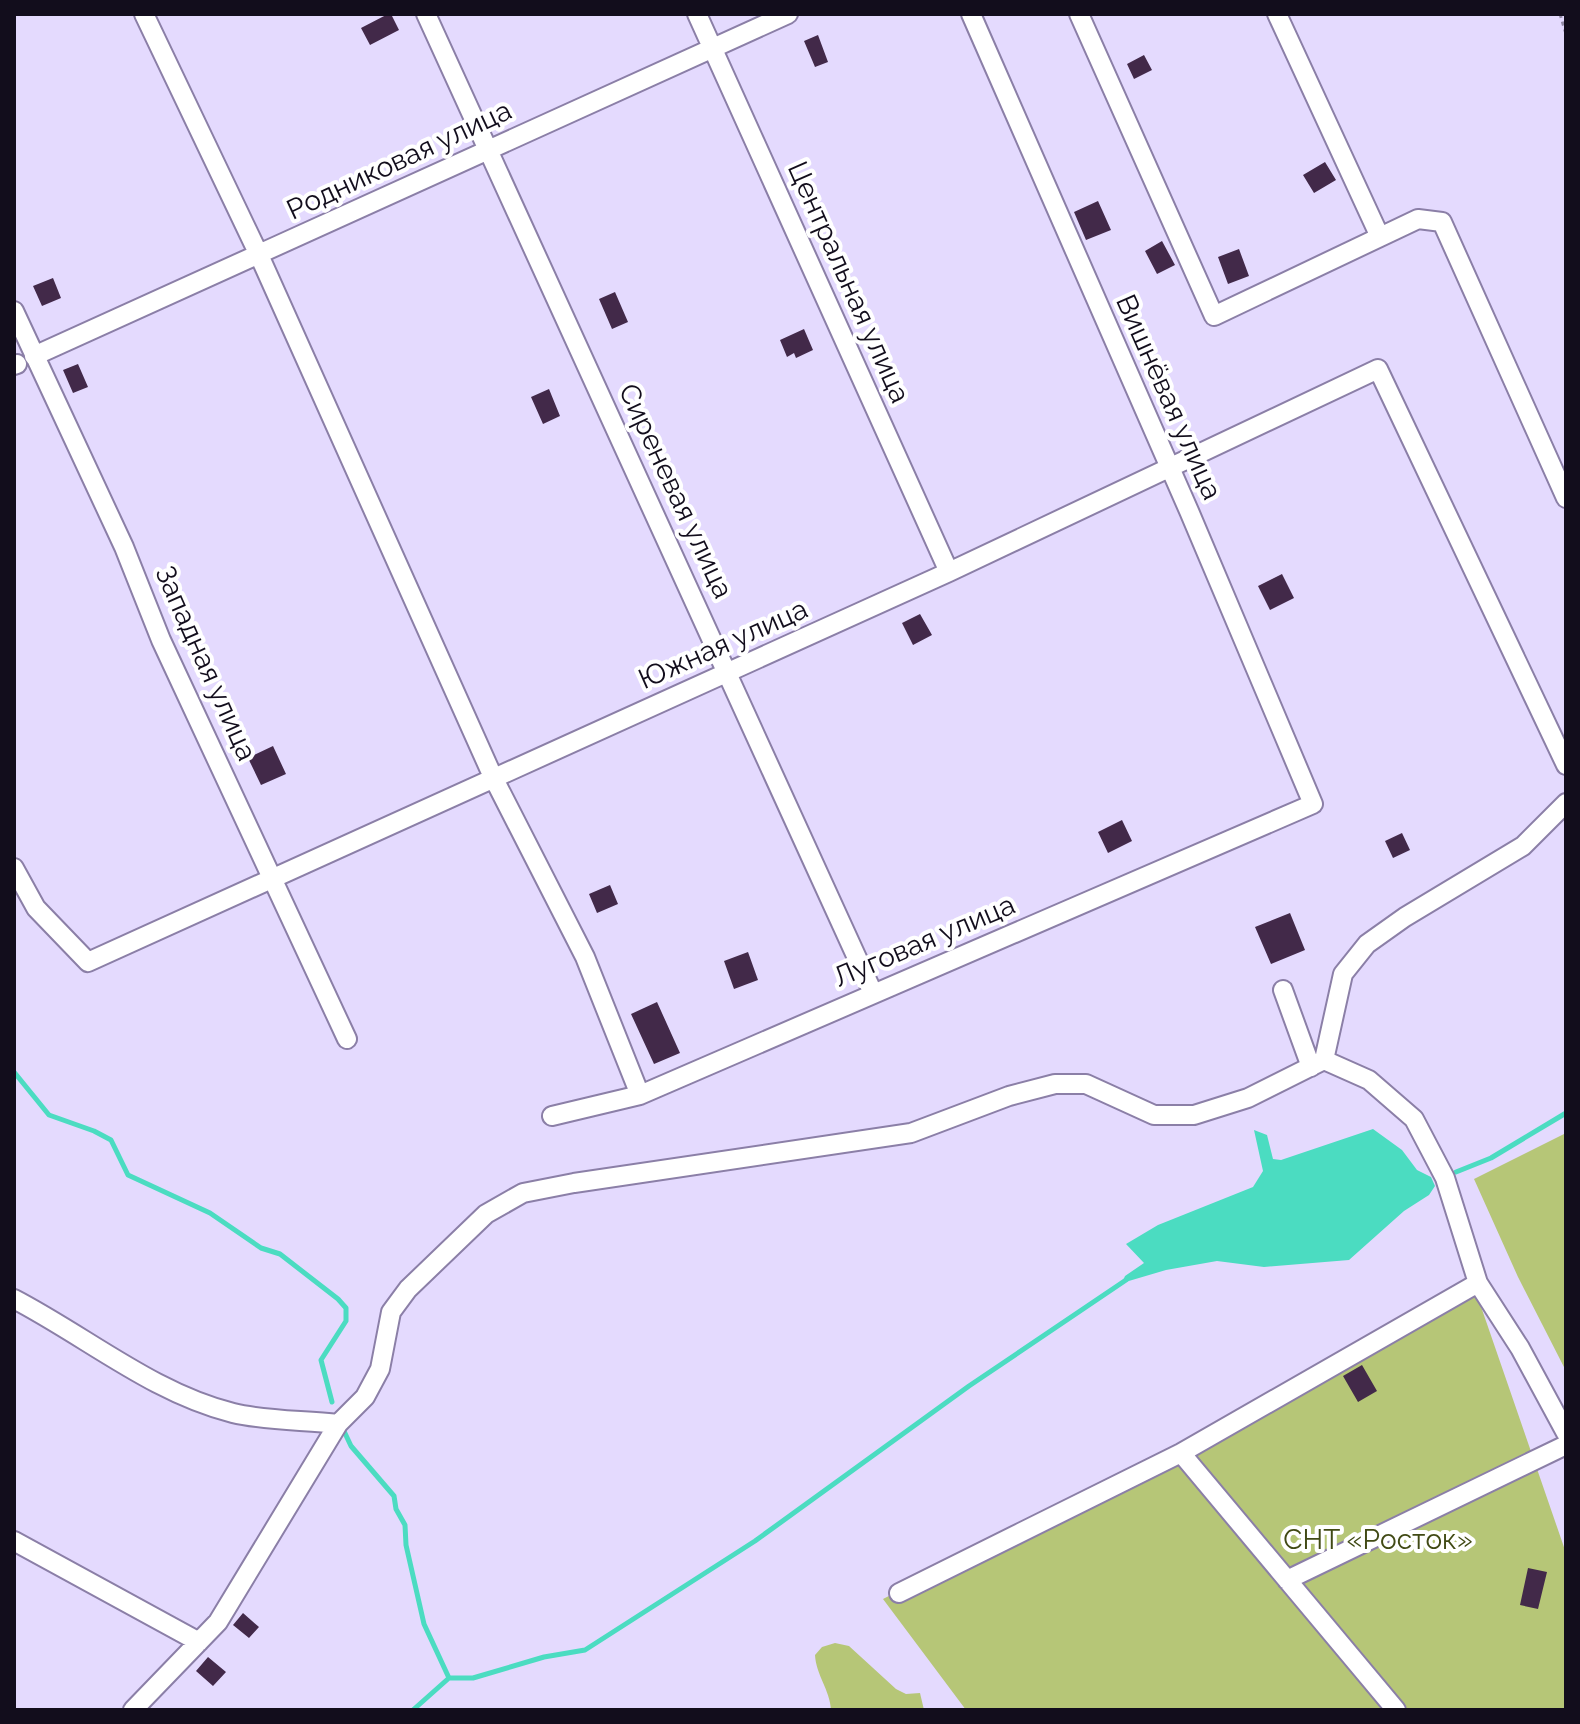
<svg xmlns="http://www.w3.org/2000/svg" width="1580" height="1724" font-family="Raleway,sans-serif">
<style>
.green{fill:#b6c677}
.water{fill:#4bdcc1}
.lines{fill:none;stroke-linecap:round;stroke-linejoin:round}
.stream{stroke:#4bdcc1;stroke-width:5}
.building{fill:#422949}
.minor-casing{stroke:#8b7fa7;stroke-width:22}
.path{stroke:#928aa6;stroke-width:3;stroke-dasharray:4 4;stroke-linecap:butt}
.minor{stroke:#fff;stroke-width:18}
.labels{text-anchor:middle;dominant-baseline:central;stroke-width:8;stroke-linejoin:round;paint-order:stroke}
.street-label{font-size:28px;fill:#120d1c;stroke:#fff}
.park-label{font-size:28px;fill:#414a15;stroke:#fff}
</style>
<rect width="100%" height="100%" fill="#e4dafe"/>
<path class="green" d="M1566 1133V1371L1518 1277 1474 1179Z
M1477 1295 1566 1553V1710H966L883 1599Z
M835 1643 849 1646 896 1689 906 1694 920 1693 924 1710H831C830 1690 816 1675 815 1655L822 1647Z"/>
<path class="water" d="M1373 1129 1402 1150 1417 1170 1431 1177 1435 1186 1429 1195 1404 1211 1349 1260 1264 1267 1217 1261 1166 1270 1122 1283 1125 1276 1144 1263 1126 1244 1158 1225 1253 1187 1263 1171 1254 1130 1267 1135 1273 1159 1281 1160Z"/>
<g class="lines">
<path class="stream" d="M14 1072 49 1115 94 1131 111 1140 128 1175 210 1213 261 1248 280 1254 338 1299 346 1308V1321L321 1360 332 1402
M1456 1172 1491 1158 1566 1113
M343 1429 351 1446 394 1496 396 1509 405 1525 406 1545 424 1624 449 1678
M413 1710 449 1678H473L544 1657 585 1650 755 1541 969 1386 1126 1280"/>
</g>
<path class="building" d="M388 14H391L399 30 370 45 361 28Z
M818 35 828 62 815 67 804 41Z
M1144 55 1152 70 1134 79 1127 64Z
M1325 162 1336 180 1314 193 1303 175Z
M1098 201 1111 230 1086 240 1074 212Z
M1162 241 1175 265 1157 274 1145 251Z
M1239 249 1249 276 1228 284 1218 257Z
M53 278 61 298 42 306 33 286Z
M615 292 628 322 612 329 599 299Z
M804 329 813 350 796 358 794 353 787 357 780 340Z
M78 364 88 387 73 393 63 370Z
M549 389 560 416 543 424 531 397Z
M1282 574 1294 598 1270 610 1258 586Z
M920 614 932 635 913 645 902 623Z
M273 746 286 774 261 785 248 758Z
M1122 820 1132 841 1108 853 1098 832Z
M1402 833 1410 850 1393 858 1385 841Z
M610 885 618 904 597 913 589 894Z
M1290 913 1305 950 1271 964 1255 927Z
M748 952 758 980 734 989 724 961Z
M657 1002 680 1053 654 1064 631 1014Z
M1362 1365 1377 1391 1358 1402 1343 1376Z
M1528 1568 1547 1572 1538 1609 1520 1605Z
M243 1613 259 1627 249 1638 233 1625Z
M208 1657 226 1672 213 1686 196 1671Z"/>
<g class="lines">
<g class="minor-casing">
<path id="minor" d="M144 14 259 255 493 777 585 957 640 1095
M426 14 873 993
M697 14 949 572
M1079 14 1214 316 1418 219 1442 222 1566 498
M1277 14 1380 237
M14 311 124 547 161 640 347 1039
M34 356 788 14
M14 365 17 364
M14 868 36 908 88 962 949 572 1378 369 1566 765
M1283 990 1311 1067
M1324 1060 1343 974 1367 944 1405 917 1523 846 1566 803
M552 1116 640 1095 1313 804 1189 511 971 14
M14 1299C87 1337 153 1393 233 1413 266 1421 304 1420 338 1424
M1181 1453 1396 1710
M14 1541 199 1642
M1287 1580 1566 1445
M899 1593 1181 1453 1478 1283
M133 1710 218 1622 338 1424 365 1397 380 1369 391 1312 408 1289 486 1214 523 1193 574 1183 911 1133 1009 1096 1055 1084H1086L1154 1115H1194L1248 1098 1324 1060 1369 1080 1414 1119 1445 1178 1478 1283 1520 1348 1566 1433"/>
</g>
<path class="path" d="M1560 14 1566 34"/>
<use href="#minor" class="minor"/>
</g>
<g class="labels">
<g class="street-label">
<text transform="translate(399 160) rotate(-25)">Родниковая улица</text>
<text transform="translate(849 282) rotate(66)">Центральная улица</text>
<text transform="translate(1169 397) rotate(66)">Вишнёвая улица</text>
<text transform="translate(676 491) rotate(65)">Сиреневая улица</text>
<text transform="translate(723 644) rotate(-24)">Южная улица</text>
<text transform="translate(206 663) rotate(66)">Западная улица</text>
<text transform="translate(924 941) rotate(-23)">Луговая улица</text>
</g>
<g class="park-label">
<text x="1378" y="1539">СНТ «Росток»</text>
</g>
</g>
<rect width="1580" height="1724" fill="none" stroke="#120d1c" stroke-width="32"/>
</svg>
